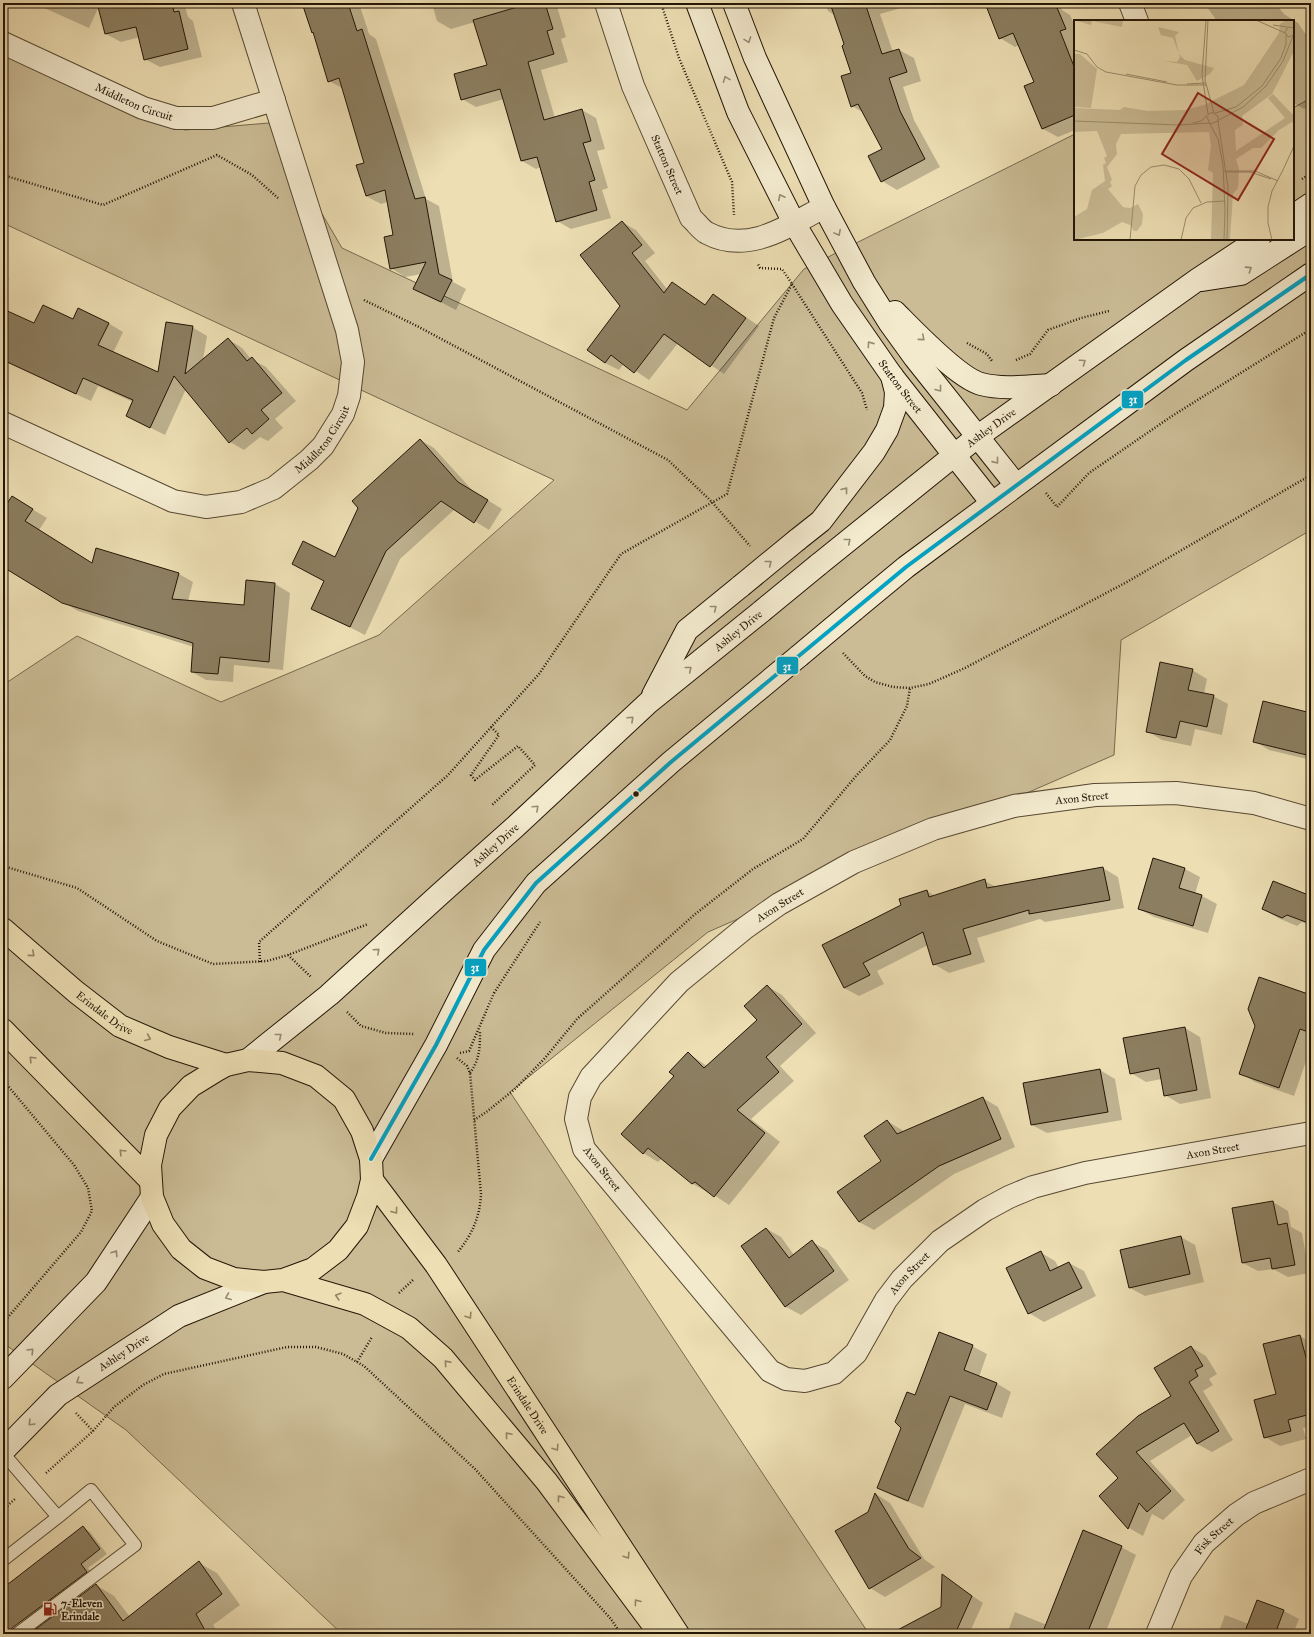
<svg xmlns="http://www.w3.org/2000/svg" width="1314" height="1637" font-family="'IM FELL Great Primer',serif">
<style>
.green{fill:#cbbc96;stroke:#77694e}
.shadow{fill:#0003}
.building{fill:#8c7e60;stroke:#231606}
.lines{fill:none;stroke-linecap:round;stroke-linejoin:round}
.lane-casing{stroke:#564831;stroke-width:14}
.street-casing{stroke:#564831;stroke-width:24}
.secondary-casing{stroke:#231606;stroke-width:24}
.primary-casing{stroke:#231606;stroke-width:24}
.path{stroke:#231606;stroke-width:2.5;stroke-dasharray:1 2;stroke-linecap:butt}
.lane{stroke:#f3eace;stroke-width:12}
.street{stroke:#f3eace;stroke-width:22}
.secondary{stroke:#f3eace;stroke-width:22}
.primary{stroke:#eddeb3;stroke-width:22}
.secondary-bridge-casing{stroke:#231606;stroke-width:24;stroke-linecap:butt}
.secondary-bridge{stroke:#f3eace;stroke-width:22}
.bus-1-casing{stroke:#f3eace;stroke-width:7}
.bus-1{stroke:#02a2c4;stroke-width:4}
.oneway{stroke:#958b74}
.oneway2{stroke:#928465}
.bus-dot{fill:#231606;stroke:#f3eace;stroke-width:1.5}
.labels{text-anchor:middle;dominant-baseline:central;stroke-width:3;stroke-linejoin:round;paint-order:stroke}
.street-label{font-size:11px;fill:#231606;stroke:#f3eace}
.poi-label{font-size:11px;font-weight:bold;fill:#231606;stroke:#f3eace;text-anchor:start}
.inset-road{fill:none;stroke:#9c8e6e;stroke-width:1}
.view{fill:#8f2418;fill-opacity:0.15;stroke:#8f2418;stroke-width:2}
.inset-edge{fill:none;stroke:#231606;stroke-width:2}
.line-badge{stroke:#f3eace;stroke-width:1.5}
.badge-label{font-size:11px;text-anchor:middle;font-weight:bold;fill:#fff}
</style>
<rect width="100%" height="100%" fill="#eddeb3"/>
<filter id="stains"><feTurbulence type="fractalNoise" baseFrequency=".005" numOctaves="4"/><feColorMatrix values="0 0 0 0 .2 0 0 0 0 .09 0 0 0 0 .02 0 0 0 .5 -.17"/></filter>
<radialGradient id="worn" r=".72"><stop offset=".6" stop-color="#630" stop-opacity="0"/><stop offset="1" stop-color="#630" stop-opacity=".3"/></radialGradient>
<path class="green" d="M3 54 185 130 269 123 342 248 687 410 804 269 1075 134V239H1293V108L1311 98V530L1121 640 1114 755 708 932 510 1092 869 1634H342L126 1430 3 1343V685L77 636 221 702 379 635 554 480 3 223Z"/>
<path class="shadow" d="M33 3H184L188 17 193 21 202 57 160 67 145 59 140 37 121 42 106 34 99 6 89 28Z
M303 3H359L369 34 376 39 426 199 439 206 453 282 466 289 456 310 415 289 422 274 405 277 391 268 394 236 388 202 381 204 366 196V164L344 89 329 81 314 33 312 32Z
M432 3H556L566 37 561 39 568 62 541 70 555 118 582 110 596 118 605 149 597 151 608 188 602 190 611 218 571 229 557 221 541 167 536 169 522 161 504 99 476 107 462 99 488 66 475 22 451 29 437 21Z
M825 3H900L901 8 880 14 893 52 899 50 914 58 921 81 903 87 914 120 940 167 897 190 882 181 883 150 864 113 852 106V73L845 45 836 16 828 11Z
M997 3H1059L1062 10 1070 15 1075 26V39L1074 40 1075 43V130L1058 137 1043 129 1035 82 1019 45 1015 47 1000 38Z
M1204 3H1275L1284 14 1298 23 1311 42V104L1304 109 1293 103V21H1217Z
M622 222 636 230 655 253 645 261 667 289 672 283 706 305 713 295 759 326 724 374 678 343 649 380 624 363 619 370 605 363 622 306Z
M3 275 9 279 3 293Z
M3 310 35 325 74 320 108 323 123 332 113 353 159 373 192 327 207 336 203 360 228 339 242 348 251 359 266 367 296 401 275 419 283 428 268 441 260 437 244 450 230 442 186 389 165 435 127 416 133 402 98 386 91 401 3 361Z
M420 440 434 448 473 491 502 509 489 530 455 509 400 559 365 635 312 608 325 581 293 564 335 559Z
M27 506 47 518 39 530 92 564 96 550 179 574 193 582 188 601 245 607 247 582 275 584 290 593 283 670 234 665 233 682 206 680 192 672 194 647 78 611 3 566V512Z
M1192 670 1207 679 1204 694 1213 696 1228 704 1222 735 1195 729 1191 746 1162 740 1147 731Z
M1311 714V760L1269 750 1254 741Z
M1154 859 1185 869 1200 877 1195 894 1202 896 1217 904 1208 933 1154 917 1139 909Z
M1103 868 1118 877 1124 908 1045 922 1040 919 977 938 985 962 949 973 934 964 928 945 877 971 884 984 859 996 844 988 902 905 927 891 935 896 985 881 996 887Z
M1311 897V926L1302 922 1297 926 1278 918 1263 909Z
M767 986 782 995 816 1033 780 1066 794 1081 751 1119 780 1142 729 1205 708 1191 707 1192 693 1184 662 1158 658 1162 643 1153 675 1076 688 1053 707 1066 758 1020Z
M1311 997V1047L1294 1096 1255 1082 1240 1073Z
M1185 1028 1200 1037 1211 1098 1180 1104 1165 1095 1162 1079 1146 1082 1131 1073Z
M1100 1070 1115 1079 1122 1120 1047 1133 1032 1125Z
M983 1098 998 1107 1015 1147 954 1174 874 1230 859 1222 883 1161 887 1121 902 1130 904 1133Z
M1273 1202 1288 1211 1291 1227 1302 1233 1309 1273 1288 1277 1273 1269 1258 1271 1243 1263Z
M767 1229 781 1237 794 1255 812 1242 827 1250 849 1280 801 1315 786 1307 743 1247Z
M1181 1237 1195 1245 1204 1282 1145 1296 1130 1288Z
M1040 1252 1055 1261 1059 1268 1069 1263 1084 1271 1096 1296 1044 1322 1029 1313Z
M1300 1336 1311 1342V1426L1303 1428 1306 1439 1280 1446 1265 1437 1277 1395Z
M972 1346 987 1354 979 1377 996 1383 1011 1392 1002 1418 965 1404 923 1508 893 1496 878 1488 916 1397Z
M1191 1347 1206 1356 1217 1374 1209 1379 1213 1385 1203 1391 1233 1440 1212 1452 1197 1444 1192 1435 1150 1461 1185 1500 1163 1520 1152 1514 1143 1536 1129 1528 1100 1496 1120 1478 1097 1454 1173 1396Z
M876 1494 890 1503 924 1559 935 1567 885 1597 870 1588Z
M83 1527 90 1532 107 1554 88 1568 94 1576 27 1626 18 1620 3 1624V1589Z
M1121 1547 1136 1555 1105 1634H1007L1015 1612 1047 1625Z
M199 1563 217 1573 240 1605 213 1625 219 1634H31L96 1585 114 1596 130 1617Z
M943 1576 983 1603 969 1634H892L942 1608Z
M1258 1601 1284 1611 1299 1619 1293 1634H1218L1225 1615 1249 1624Z"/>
<path class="building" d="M97 3H172L174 12 179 11 188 49 144 60 136 27 105 34Z
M302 3H348L357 31 362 29 415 199 425 197 439 274 452 280 441 302 413 289 426 262 390 269 384 237 393 235 385 190 366 196 356 165 364 163 339 78 328 82 313 32 312 33Z
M531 3H545L553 29 547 31 554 54 528 62 544 120 582 109 591 141 583 143 595 180 589 182 597 210 556 222 537 157 521 161 500 89 461 100 454 74 487 65 473 20Z
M830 3H865L882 54 899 49 907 72 889 78 900 111 925 159 881 182 868 156 882 149 858 104 851 107 841 76 851 73 842 46 844 44Z
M985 3H1055L1066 29 1060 31 1075 69V115L1042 129 1024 86 1034 82 1013 33 999 39Z
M622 221 642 245 632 253 664 293 672 282 705 305 713 294 746 318 710 367 664 334 634 373 611 355 605 363 587 350 620 306 580 255Z
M43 305 73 319 78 308 109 323 98 345 158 372 166 322 193 326 185 374 228 338 247 361 252 357 282 393 261 410 269 419 252 434 247 428 229 443 174 376 150 428 126 416 133 400 83 378 76 394 3 360V309L34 323Z
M420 439 458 482 488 500 474 523 441 501 386 551 350 627 311 609 324 581 292 564 303 541 335 557 358 508 352 501Z
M12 496 33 509 25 521 92 563 96 548 179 573 172 599 244 605 246 580 275 583 269 662 220 657 218 674 191 672 193 643 62 603 3 567V507L4 508Z
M1160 662 1193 669 1188 690 1214 695 1207 727 1180 721 1176 738 1146 732Z
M1263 701 1311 713V756L1253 742Z
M1153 858 1185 868 1179 888 1202 895 1193 926 1138 909Z
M1103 867 1110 900 1029 914V910L963 929 971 954 933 965 923 932 863 963 870 975 844 988 822 945 901 905 899 899 927 890 929 897 985 879 987 888Z
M1273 881 1311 896V924L1287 915 1282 918 1262 909Z
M1259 977 1311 995V1033L1300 1029 1279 1088 1239 1074 1255 1026 1248 1009Z
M767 985 802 1024 766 1057 779 1072 737 1110 765 1133 714 1197 695 1182 692 1184 648 1148 643 1154 621 1134 674 1076 669 1072 688 1052 704 1068 757 1020 744 1006Z
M1185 1027 1197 1090 1164 1096 1159 1068 1130 1074 1123 1038Z
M1100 1069 1108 1112 1031 1125 1023 1083Z
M983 1097 1001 1139 939 1166 859 1222 837 1192 881 1161 864 1136 887 1120 897 1134Z
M1273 1201 1278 1225 1287 1223 1295 1265 1272 1269 1270 1258 1242 1263 1232 1208Z
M766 1228 789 1258 812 1240 834 1271 785 1307 741 1246Z
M1181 1236 1190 1274 1129 1288 1120 1250Z
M1041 1251 1050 1271 1069 1262 1082 1288 1028 1314 1006 1268Z
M939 1332 973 1345 964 1370 997 1383 987 1410 950 1396 908 1501 877 1488 901 1428 895 1422 907 1392 915 1395Z
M1300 1335 1311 1376V1414L1288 1420 1291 1431 1264 1438 1254 1400 1276 1394 1263 1344Z
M1191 1346 1203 1366 1195 1370 1198 1376 1189 1382 1219 1431 1197 1444 1184 1423 1136 1452 1171 1491 1147 1512 1139 1503 1128 1529 1099 1496 1118 1478 1096 1454 1138 1416 1171 1396 1154 1368Z
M875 1493 909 1549 921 1558 869 1589 835 1531 868 1512Z
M83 1526 100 1549 81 1564 87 1572 12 1628 10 1634H3V1588Z
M1083 1530 1122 1546 1087 1634H1042Z
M199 1561 222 1594 196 1614 207 1634H29L96 1584 123 1621Z
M942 1574 972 1596 955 1634H890L941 1607Z
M1257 1600 1284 1610 1275 1634H1244Z"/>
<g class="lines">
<g class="lane-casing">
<path id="lane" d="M3 1453 58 1517 3 1560
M17 1634 135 1545 91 1490 58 1517"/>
</g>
<g class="street-casing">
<g id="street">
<path id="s1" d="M606 3 633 86 691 218C696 222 701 230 707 233 748 255 788 226 824 207"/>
<path d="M1130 3 1137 21"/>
<path id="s2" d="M3 43 143 108 176 118H213L274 100"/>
<path id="s3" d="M3 423 173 501 206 507 241 502 274 488 309 460 323 446 343 414 349 396 353 362 347 330 243 3"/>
<path id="s4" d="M1311 819 1254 803 1176 793 1095 795 1014 806 933 829 854 862 779 904 745 928 679 982 591 1077 580 1097 576 1119 584 1149 770 1371 786 1379 805 1381 834 1373 856 1353 886 1300 902 1279 940 1241 985 1210 1009 1197 1033 1187 1085 1173 1311 1133"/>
<path id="s5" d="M1157 1634 1181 1576 1204 1543 1236 1515 1254 1503 1311 1479"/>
</g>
</g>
<g class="secondary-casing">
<g id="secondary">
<path id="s6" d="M697 3 738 112 794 223 842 304 892 376 992 503"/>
<path d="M734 3 755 58 799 153 824 207 864 282 889 322 915 358 1016 485"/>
<path d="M1293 216 1311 204"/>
<path d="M1202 280 1241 274 1311 229"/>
<path d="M895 312C913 330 958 378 981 384 1004 390 1028 386 1051 385"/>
<path d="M797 540 821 521 874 452 887 430 895 408 896 392 892 376"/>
<path id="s7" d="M818 565 977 437 1197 280 1259 239"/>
<path d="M854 610 906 567 1186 360 1311 274"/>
<path d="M653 695 687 630 741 586"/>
<path id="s8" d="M248 1060 329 995 440 894 515 827 648 703 762 611"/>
<path d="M371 1159 436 1045 484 950 536 883 671 762 799 656"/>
<path d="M3 1378 96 1282 152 1197"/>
<path id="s9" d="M3 1451 58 1395 179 1316 264 1282"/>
</g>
</g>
<g class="primary-casing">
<g id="primary">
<path id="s10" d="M3 929 76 992 120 1026 169 1047 226 1065"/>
<path d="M3 1030 150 1180"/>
<path id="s11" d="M372 1180 436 1265 678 1634"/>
<path d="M283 1280 313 1269 338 1250 357 1226 368 1197 372 1180 371 1159 362 1131 344 1099 316 1076 282 1063 248 1060 226 1065 217 1070 191 1086 170 1108 156 1135 150 1165 152 1197 163 1224 181 1249 205 1268 234 1279 264 1282 283 1280 365 1304 409 1328 443 1358 547 1482 660 1634"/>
</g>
</g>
<path class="path" d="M661 3 679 58 732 182 734 215
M3 175 103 205 217 155 252 175 278 198
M1302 179 1311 173
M792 284 862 393 867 410
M364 300 417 326 668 460 712 502 750 546
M967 343 987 354 992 361
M1016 360 1030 354 1048 330 1081 318 1109 311
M1046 493 1057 507 1089 473 1172 416 1311 329
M843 653 865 676 875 682 893 687 910 688 929 684 965 668 1125 583 1311 475
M491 727 499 735 471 775 475 780 518 746 535 765 492 805
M3 866 77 888 157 941 213 964 267 961 288 955 368 924
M288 955 311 977
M260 962 259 942 448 775 539 674 621 554 727 494 774 318 792 284 782 269 760 268 758 264
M494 993 540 922
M347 1012 361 1026 386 1033 414 1034
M460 1053 469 1051 494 993
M457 1058 467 1066 470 1073 481 1194C480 1217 472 1235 457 1253
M470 1073C480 1059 480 1047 480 1030
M3 1080 74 1165 88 1188 92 1211 81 1232 3 1323
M474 1120 485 1113 515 1089 545 1058 577 1019 694 915 753 869 803 839 856 776 890 740 907 706 910 688
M399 1293 414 1279
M357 1362 372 1337
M76 1413 93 1431
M46 1473 93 1431 114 1407 143 1385 164 1374 287 1347H316L343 1354 364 1366 475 1469 611 1619 621 1634
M3 1510 16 1498"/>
<use href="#lane" class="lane"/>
<use href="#street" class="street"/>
<use href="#secondary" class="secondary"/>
<use href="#primary" class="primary"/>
<g class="secondary-bridge-casing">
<path id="secondary-bridge" d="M741 586 797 540
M762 611 818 565
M799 656 854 610"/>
</g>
<use href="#secondary-bridge" class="secondary-bridge"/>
<g class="bus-1-casing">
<path id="bus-1" d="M371 1159 436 1045 484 950 536 883 671 762 906 567 1186 360 1311 274"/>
</g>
<use href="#bus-1" class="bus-1"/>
</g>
<defs><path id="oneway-chevron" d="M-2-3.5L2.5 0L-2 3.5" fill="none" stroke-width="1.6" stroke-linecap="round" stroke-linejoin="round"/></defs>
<g class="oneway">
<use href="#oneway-chevron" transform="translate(748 40) rotate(70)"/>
<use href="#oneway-chevron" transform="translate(726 79) rotate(-111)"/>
<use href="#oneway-chevron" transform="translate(781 197) rotate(-117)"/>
<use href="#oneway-chevron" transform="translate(838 233) rotate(62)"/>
<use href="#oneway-chevron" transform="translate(1249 269) rotate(-33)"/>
<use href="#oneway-chevron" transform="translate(922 338) rotate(41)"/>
<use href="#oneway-chevron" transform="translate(870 344) rotate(-125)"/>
<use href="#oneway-chevron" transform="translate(1083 362) rotate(-35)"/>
<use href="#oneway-chevron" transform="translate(939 389) rotate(52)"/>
<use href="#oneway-chevron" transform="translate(996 461) rotate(51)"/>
<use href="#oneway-chevron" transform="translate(845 490) rotate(-52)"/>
<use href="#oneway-chevron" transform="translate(848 541) rotate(-39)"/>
<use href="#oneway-chevron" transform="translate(769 563) rotate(-39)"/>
<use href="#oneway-chevron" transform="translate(714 608) rotate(-39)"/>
<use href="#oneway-chevron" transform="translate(689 669) rotate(-39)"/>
<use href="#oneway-chevron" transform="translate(631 719) rotate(-43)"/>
<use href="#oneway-chevron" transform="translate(536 808) rotate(-43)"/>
<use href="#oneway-chevron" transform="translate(377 951) rotate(-42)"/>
<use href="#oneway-chevron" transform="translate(279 1036) rotate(-39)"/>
<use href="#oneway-chevron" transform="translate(115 1253) rotate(-57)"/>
<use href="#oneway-chevron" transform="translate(228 1297) rotate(158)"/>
<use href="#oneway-chevron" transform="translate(31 1351) rotate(-46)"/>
<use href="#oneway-chevron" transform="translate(79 1381) rotate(147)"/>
<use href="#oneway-chevron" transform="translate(31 1423) rotate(134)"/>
</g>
<g class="oneway2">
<use href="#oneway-chevron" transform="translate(32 954) rotate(41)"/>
<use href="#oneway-chevron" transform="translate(148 1038) rotate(23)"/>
<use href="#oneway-chevron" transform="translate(32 1059) rotate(-134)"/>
<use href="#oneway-chevron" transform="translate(122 1152) rotate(-134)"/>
<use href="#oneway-chevron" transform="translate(395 1211) rotate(53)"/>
<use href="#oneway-chevron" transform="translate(338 1296) rotate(-164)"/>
<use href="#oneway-chevron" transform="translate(469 1316) rotate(57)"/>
<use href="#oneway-chevron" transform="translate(447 1363) rotate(-131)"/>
<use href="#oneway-chevron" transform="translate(508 1435) rotate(-130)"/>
<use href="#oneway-chevron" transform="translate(556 1448) rotate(57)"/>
<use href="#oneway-chevron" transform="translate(560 1498) rotate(-127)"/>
<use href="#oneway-chevron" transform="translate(627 1556) rotate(57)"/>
<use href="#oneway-chevron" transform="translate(637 1602) rotate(-127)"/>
</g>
<defs>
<g id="fuel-bare" transform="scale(1.08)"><path d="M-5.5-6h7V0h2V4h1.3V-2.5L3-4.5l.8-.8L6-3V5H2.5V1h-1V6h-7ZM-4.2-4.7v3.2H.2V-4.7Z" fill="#8f2418" stroke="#f3eace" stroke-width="2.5" paint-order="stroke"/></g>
</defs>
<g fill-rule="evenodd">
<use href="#fuel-bare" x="50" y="1609"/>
</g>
<circle class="bus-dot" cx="636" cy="794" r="3.5"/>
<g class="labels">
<g class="street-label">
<text stroke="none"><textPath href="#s2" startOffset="144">Middleton Circuit</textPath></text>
<text stroke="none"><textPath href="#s1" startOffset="173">Statton Street</textPath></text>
<text stroke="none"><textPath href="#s6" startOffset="436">Statton Street</textPath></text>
<text stroke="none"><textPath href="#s7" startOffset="221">Ashley Drive</textPath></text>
<text stroke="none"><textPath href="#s3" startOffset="361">Middleton Circuit</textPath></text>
<text stroke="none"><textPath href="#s8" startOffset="652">Ashley Drive</textPath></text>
<text transform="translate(1082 798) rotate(-6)">Axon Street</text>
<text stroke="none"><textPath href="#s8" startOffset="328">Ashley Drive</textPath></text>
<text transform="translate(780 905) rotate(-32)">Axon Street</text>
<text stroke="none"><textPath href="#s10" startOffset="132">Erindale Drive</textPath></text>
<text stroke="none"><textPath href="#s4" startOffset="1708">Axon Street</textPath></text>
<text transform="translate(602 1169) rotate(52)">Axon Street</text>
<text stroke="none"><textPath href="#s4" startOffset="1372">Axon Street</textPath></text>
<text stroke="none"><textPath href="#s9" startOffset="157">Ashley Drive</textPath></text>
<text stroke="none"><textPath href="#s11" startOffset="274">Erindale Drive</textPath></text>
<text stroke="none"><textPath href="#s5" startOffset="115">Fisk Street</textPath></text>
</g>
<g class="poi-label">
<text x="61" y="1603">7-Eleven<tspan x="61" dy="13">Erindale</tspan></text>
</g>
</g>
<g transform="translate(1074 20)">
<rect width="220" height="220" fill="#eddeb3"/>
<path d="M0 0H49L48 7 18 1 17 5ZM212 0H220V31L198 74 168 96 169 105 161 110 162 131 211 98 194 78 199 74 218 94 220 93V104L218 102 205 110 187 128H179L162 139 165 149 164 168 159 174 156 220H137L139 153 134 150 137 126 135 112 47 114 42 124 43 134 33 147 38 160 36 162 38 166 34 169 49 187 56 188 64 184 69 194 68 204 63 211H60L56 205 48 202 29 213 0 220V197L13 189 18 170 31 161 29 145 32 143 30 138 33 136 23 111 0 112V88L46 90 50 87 74 91 111 90 130 85 170 65 205 13 206 4ZM84 7 105 12 101 16 105 34 111 40 140 48 136 54 123 61 113 45 89 41 103 42 106 37 99 18 87 15ZM0 34H6L23 49 17 88 0 87Z" fill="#cbbc96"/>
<path class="inset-road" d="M132 0 128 55 134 94M134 0 131 60 140 93M182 0 211 13M199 5 213 7M220 8 214 7 211 12 214 17 220 15M0 30 13 34 23 47 32 52 103 65H132M52 54 93 62M113 64 131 63M141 93 162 87 188 66 207 38 212 24V14M145 100 169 87 192 66 209 41 219 16M0 101 105 105 135 103M144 101 154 167 153 220M119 103 127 101 136 93H139L144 96V101L136 104 133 97M136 104 144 119 149 145 151 190 150 220M209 150 220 126M150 151H181L204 161M151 152H176L197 159M56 220 61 166 67 155 77 147 90 145 105 149 115 159 127 183M107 220 112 198 119 188 133 182 151 181M198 220 194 203V187L198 171 209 150"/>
<path class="view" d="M124 73 200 119 164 180 88 134Z"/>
<rect width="220" height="220" class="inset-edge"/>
</g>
<g class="line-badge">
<rect x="1121" y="390" width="23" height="19" rx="4" fill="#02a2c4"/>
<rect x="776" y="656" width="23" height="19" rx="4" fill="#02a2c4"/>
<rect x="464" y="958" width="23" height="19" rx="4" fill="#02a2c4"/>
</g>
<g class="badge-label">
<text x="1133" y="403">31</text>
<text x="787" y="670">31</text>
<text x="475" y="971">31</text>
</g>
<rect width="1314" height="1637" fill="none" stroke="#eddeb3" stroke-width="16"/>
<rect x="4" y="4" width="1306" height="1629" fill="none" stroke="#231606" stroke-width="2"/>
<rect x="8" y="8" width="1298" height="1621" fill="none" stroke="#231606"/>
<rect width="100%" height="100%" filter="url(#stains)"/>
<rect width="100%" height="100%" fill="url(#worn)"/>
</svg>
